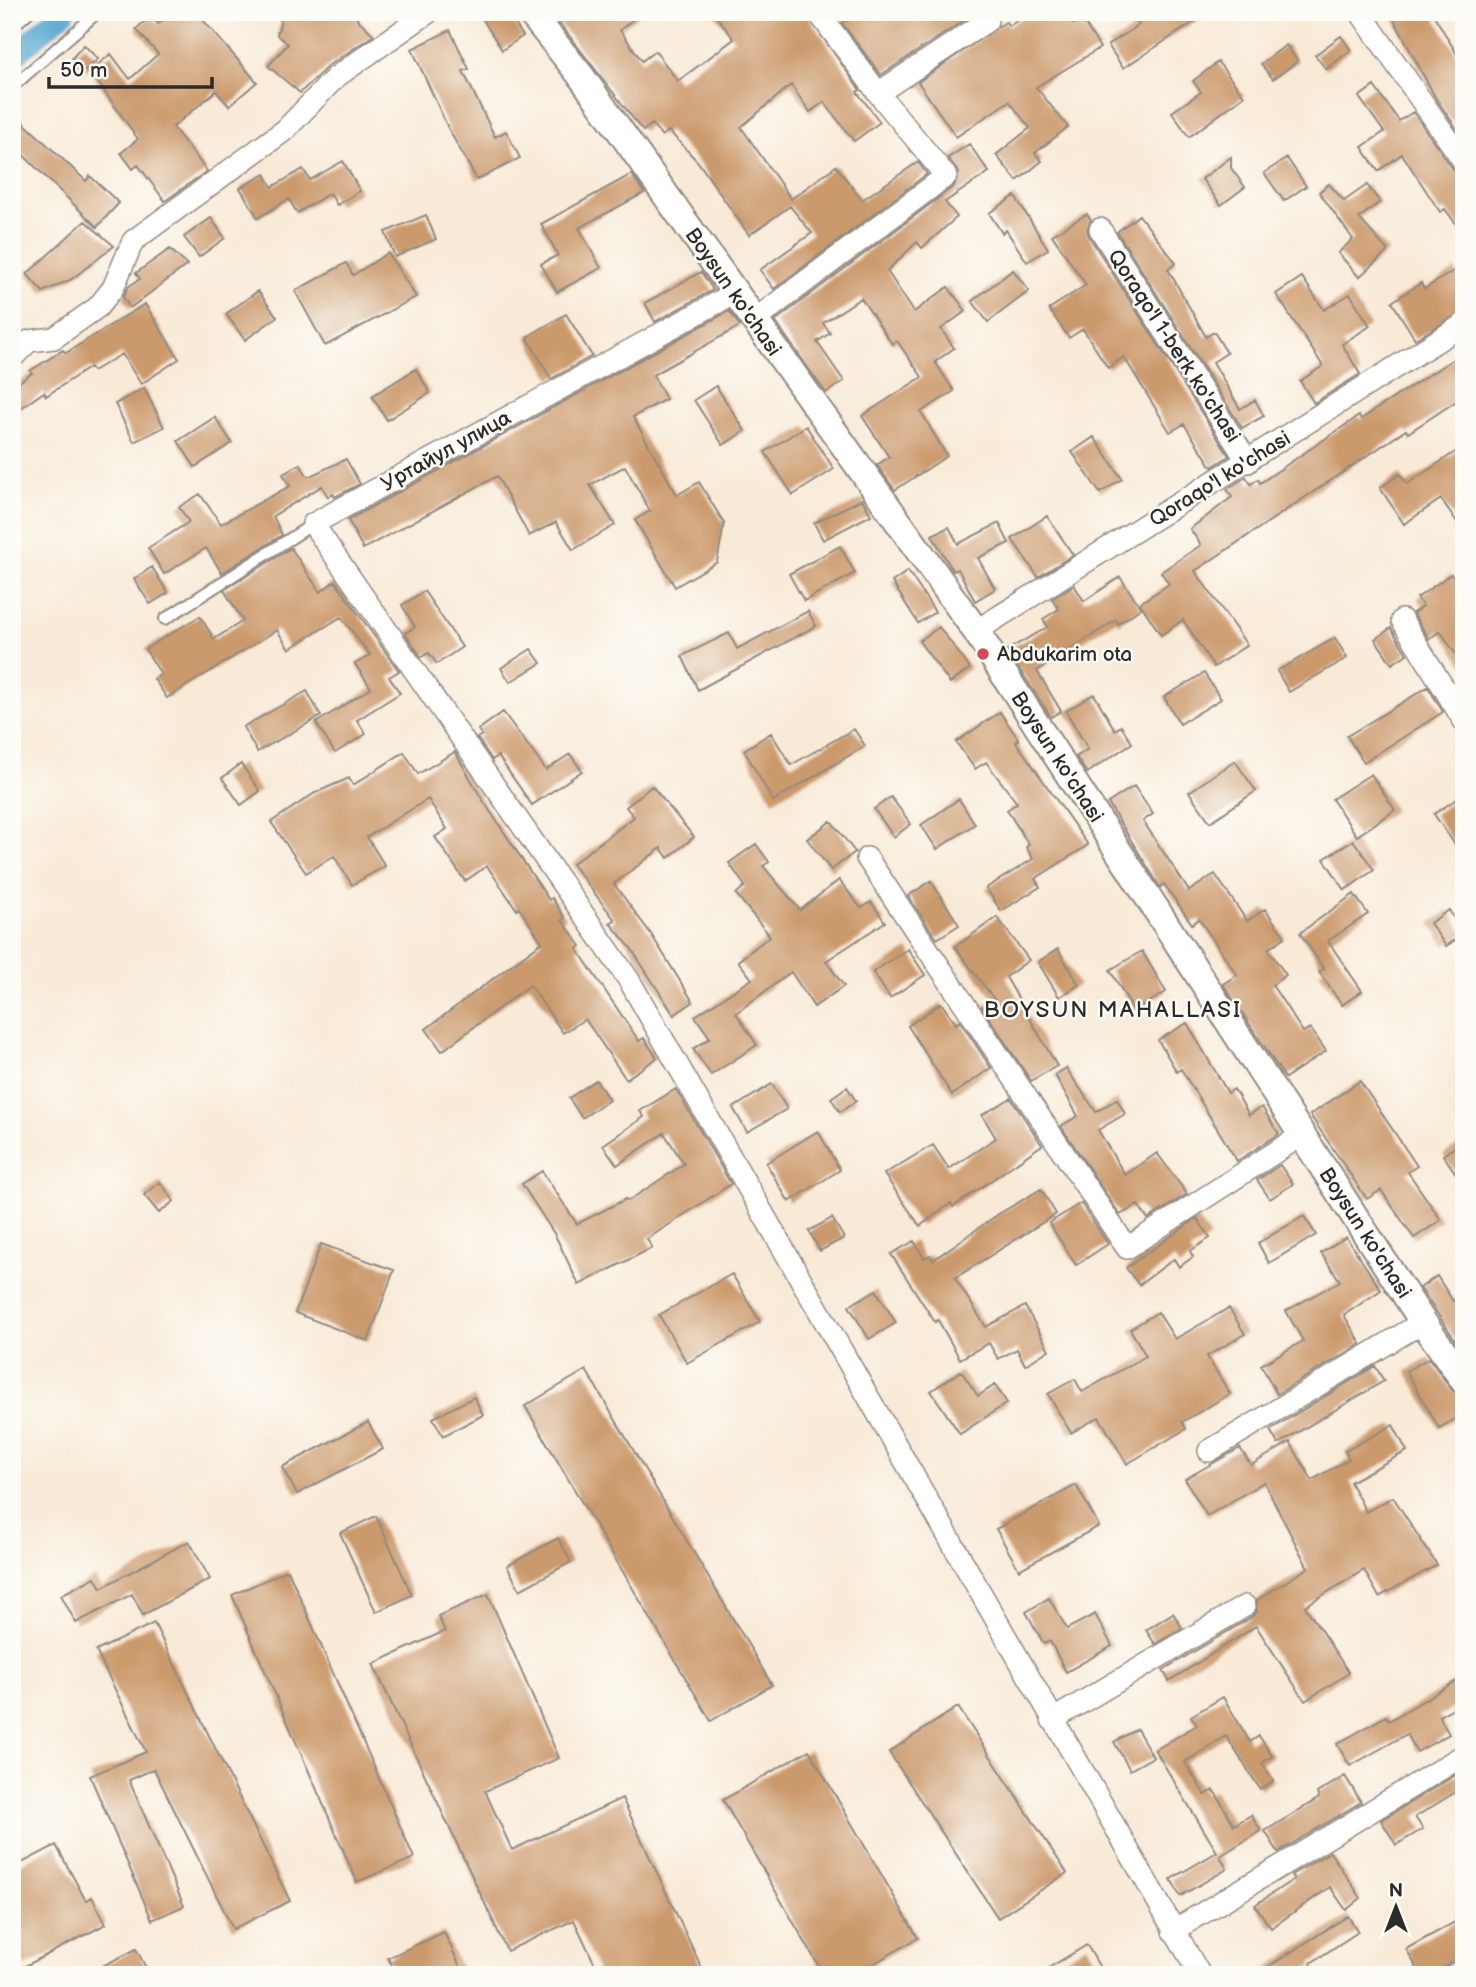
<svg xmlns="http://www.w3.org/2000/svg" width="1476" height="1987" font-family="'Balsamiq Sans',sans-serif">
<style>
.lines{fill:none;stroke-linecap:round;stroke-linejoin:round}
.canal{stroke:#52a5cd;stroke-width:23}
.building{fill:#cb9a6c}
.service-casing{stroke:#928a81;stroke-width:14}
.minor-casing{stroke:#928a81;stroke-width:24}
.tertiary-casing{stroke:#928a81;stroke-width:30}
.service{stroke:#fff;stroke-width:10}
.minor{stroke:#fff;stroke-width:21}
.tertiary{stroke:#fff;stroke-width:26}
.poi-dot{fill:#d1495b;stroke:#fdfcf7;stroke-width:2.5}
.labels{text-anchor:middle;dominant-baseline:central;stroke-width:5;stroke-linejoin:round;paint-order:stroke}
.street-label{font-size:21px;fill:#2b2b2b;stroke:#fdfcf7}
.poi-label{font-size:21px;fill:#2b2b2b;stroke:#fdfcf7;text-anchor:start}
.neighbourhood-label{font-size:23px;letter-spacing:2px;fill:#2b2b2b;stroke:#fdfcf7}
</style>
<rect width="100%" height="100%" fill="#fdfcf7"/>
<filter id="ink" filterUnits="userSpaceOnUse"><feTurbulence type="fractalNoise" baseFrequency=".0143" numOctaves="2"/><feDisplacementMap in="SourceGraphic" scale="14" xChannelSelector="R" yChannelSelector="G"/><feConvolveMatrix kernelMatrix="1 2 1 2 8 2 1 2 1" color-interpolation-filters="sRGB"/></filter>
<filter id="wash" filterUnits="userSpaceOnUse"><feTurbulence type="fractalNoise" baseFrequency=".00686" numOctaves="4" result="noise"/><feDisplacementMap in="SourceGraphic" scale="28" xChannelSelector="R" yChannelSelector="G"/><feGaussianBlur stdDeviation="1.57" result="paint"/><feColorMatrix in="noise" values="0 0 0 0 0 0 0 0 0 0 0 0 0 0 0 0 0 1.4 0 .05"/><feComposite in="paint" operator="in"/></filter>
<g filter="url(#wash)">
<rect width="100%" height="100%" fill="#f8ead7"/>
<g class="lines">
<path class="canal" d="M12 57 64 12"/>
</g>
<g id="blocks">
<path class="building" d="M172 12H196L257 82 229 106 216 91 173 127 207 171 165 201 138 165 133 169 121 153 138 139 90 71 111 54 130 79 158 54 136 29 151 16 158 24Z
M283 12H350L374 35 328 66 300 93 268 66 288 44 277 35Z
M478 12H507L523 36 502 50Z
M551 12H642L620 30 642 61 655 51 678 81 734 39 713 12H805L860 90 857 92 880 122 854 141 824 102 810 112 791 85 741 127 791 199 836 166 862 200 918 162 927 174 774 289 760 270 812 233 790 206 749 235 698 162 669 131 662 136 652 124 643 131Z
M861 12H968L971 16 881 75 842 23Z
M1031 12H1066L1073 24 1082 19 1100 48 1036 87 1068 127 1035 153 1042 161 1017 181 996 155 1030 128 1009 101 956 137 918 82 999 26 1006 22 1009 26Z
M1152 12H1210L1123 68 1108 45 1139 25 1137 22Z
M1390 12H1432L1464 66V139L1435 97Z
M450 30 469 69 463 71 495 137 506 131 520 158 477 180 448 128 412 49Z
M1341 36 1351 50 1326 69 1315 55Z
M84 45 98 59 85 71 72 58Z
M1286 45 1298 61 1273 79 1261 64Z
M1218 62 1244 96 1189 137 1172 112 1201 92 1193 81Z
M1374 86 1399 121 1413 112 1453 169 1464 175V235L1445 209 1440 212 1402 154 1378 171 1362 147 1384 132 1359 97Z
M12 112 86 181 90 176 119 203 97 227 12 144Z
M969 144 989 172 945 202 957 217 922 248 917 242 887 271 914 312 948 287 966 311 941 329 954 348 935 362 954 391 921 412 947 456 895 490 877 465 889 457 862 416 922 377 897 341 892 344 861 298 823 323 830 333 817 342 844 381 826 393 775 321 954 186 959 173 948 158Z
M1231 157V168L1245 187 1221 205 1202 179Z
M1287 158 1306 186 1284 201 1264 173Z
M343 161 360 191 337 205 330 193 297 213 289 199 258 218 240 188 265 174 272 187 303 169 310 180Z
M632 174 644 193 579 228 601 268 557 292 541 264 558 255 541 224Z
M1329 184 1344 201 1367 185 1380 202 1359 218 1388 251 1359 277 1338 253 1353 239 1319 192Z
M1015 196 1048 249 1027 262 1006 230 1002 233 989 213Z
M1087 214 1091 220 1087 229 1089 236 1229 456 1212 467 1184 424 1170 432 1124 357 1108 368 1083 329 1069 338 1049 309 1086 285 1052 235Z
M426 215 436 239 395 257 385 232Z
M1139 215 1176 263 1168 269 1206 337 1214 332 1227 353 1213 362 1240 409 1255 400 1264 416 1242 428 1117 232Z
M211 218 225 238 199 257 184 237Z
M85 221 114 246 72 279 43 292 27 274Z
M170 249 187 265 130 308 123 297 128 287 140 279 136 273Z
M388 253 416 297 325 346 295 291 346 263 353 275Z
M1013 270 1029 291 988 322 972 301Z
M1455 270 1464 284V311L1415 339 1392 302 1421 283 1424 289Z
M701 272 713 290 655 322 645 303Z
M1302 277 1324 310 1350 294 1370 326 1342 344 1360 374 1314 403 1300 381 1323 366 1276 294Z
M258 291 277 317 245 340 226 314Z
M145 304 179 359 141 384 122 354 93 371 90 367 46 396 44 392 12 414V387L32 373 30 371 63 350 66 353Z
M729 311 740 326 653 375 666 399 633 417 677 495 699 482 724 523 717 562 675 587 635 520 650 511 625 466 590 485 615 525 573 550 556 522 529 536 497 476 363 549 348 520Z
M566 314 592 356 551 379 527 337Z
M1464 352V396L1408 433 1406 430 1195 571 1247 645 1214 667 1183 620 1161 635 1140 603 1169 584 1161 572 1201 545 1190 529 1232 497 1227 489 1246 477 1251 484 1258 479 1260 483 1359 416 1361 419Z
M416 369 430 393 387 420 372 396Z
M716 386 745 431 723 445 694 400Z
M144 388 164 427 134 442 115 404Z
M215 417 232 443 195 467 178 441Z
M806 426 834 469 793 495 765 452Z
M1094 437 1122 479 1100 493 1072 452Z
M1464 446V532L1441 499 1404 524 1380 488 1400 474 1407 484Z
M346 459 360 484 335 497 333 494 328 497 322 486 273 516 282 535 222 573 206 548 164 574 148 548 189 522 179 507 200 494 221 524 290 486 283 474 300 464 308 477Z
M862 499 871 515 823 540 814 523Z
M1047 516 1073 555 1038 577 1012 539Z
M999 523 1009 543 978 558 995 589 975 601 958 569 953 571 932 535 949 527 958 544Z
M840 546 855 573 804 601 789 574Z
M291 548 320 592 335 581 399 671 389 677 400 693 357 720 366 734 335 753 316 723 371 688 355 664 370 655 341 617 289 649 277 630 167 698 154 679 161 674 145 649 200 616 214 639 243 621 224 590Z
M152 567 168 593 150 604 134 579Z
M908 571 935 612 918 623 892 582Z
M1451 574 1464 592V666L1440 631 1429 639 1413 613 1423 606 1417 598Z
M1120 577 1141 608 1118 624 1116 620 1037 671 1061 711 1051 717 1007 650 1048 627 1043 619 1059 609 1052 599 1074 585 1084 601Z
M424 591 462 647 437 664 429 653 421 657 405 633 415 627 402 605Z
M808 611 816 626 698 690 682 656 729 633 737 649Z
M939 627 970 668 950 683 919 641Z
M1391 628 1407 654 1392 664 1375 639Z
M1335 638 1347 658 1289 692 1277 671Z
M531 649 541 663 510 682 501 668Z
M1204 673 1221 699 1180 724 1164 697Z
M1428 687 1443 712 1364 762 1347 736Z
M307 691 321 716 257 752 243 727Z
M1094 694 1115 730 1121 726 1132 743 1087 773 1076 757 1088 749 1066 711Z
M503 712 546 770 570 754 582 771 532 805 498 756 492 760 477 738 482 735 478 730Z
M1000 712 1019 740 1016 742 1088 845 1035 879 1040 887 1001 911 986 888 1033 859 1026 847 1029 845 1007 810 1017 803 986 762 975 769 956 742Z
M854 729 865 746 773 801 744 750 771 733 791 765Z
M404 752 418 774 455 752 482 799 549 900 552 898 565 918 562 920 581 946 577 949 639 1041 644 1038 657 1058 626 1079 585 1019 563 1033 530 985 442 1051 426 1029 542 942 519 908 517 910 487 866 465 881 435 837 447 829 428 799 367 837 385 866 352 885 334 856 306 873 271 822 315 793 349 778 353 785Z
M1235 761 1256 791 1210 822 1189 792Z
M241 764 260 791 241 805 222 778Z
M1371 774 1395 810 1357 836 1332 799Z
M652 786 694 837 668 858 661 848 614 884 651 934 693 1002 674 1015 631 948 610 923 615 920 572 864 634 817 626 807Z
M1134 786 1153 814 1143 821 1189 891 1215 874 1247 921 1265 909 1285 937 1268 949 1286 975 1272 985 1303 1032 1310 1028 1326 1051 1285 1078 1223 984 1237 975 1199 919 1192 924 1164 884 1160 887 1108 803Z
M1464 794V858L1434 814Z
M891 797 911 824 894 837 874 809Z
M959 799 975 824 937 849 921 825Z
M831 821 855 852 831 870 807 839Z
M1353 840 1374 870 1345 890 1324 859Z
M756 844 769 862 763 866 800 910 839 880 861 908 871 902 885 922 826 961 844 986 814 1007 791 972 736 1013 757 1045 711 1075 693 1049 710 1038 695 1016 752 979 738 961 770 936 736 894 745 886 729 863Z
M931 881 959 925 937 939 908 896Z
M1354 894 1368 914 1328 941 1362 991 1342 1005 1319 972 1324 969 1300 933Z
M1449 910 1464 934 1446 946 1430 923Z
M997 917 1029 960 1006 977 1057 1066 1031 1081 982 1007 994 999 955 947Z
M908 949 925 975 890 998 873 972Z
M1058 949 1079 985 1059 997 1038 962Z
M1142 951 1166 992 1134 1011 1110 970Z
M941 1003 956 1024 960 1021 991 1068 952 1095 908 1026Z
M1187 1023 1228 1093 1234 1089 1249 1115 1262 1107 1279 1134 1237 1161 1181 1069 1177 1072 1158 1040Z
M1066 1068 1096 1112 1117 1099 1125 1114 1098 1130 1125 1175 1157 1153 1187 1194 1148 1219 1138 1205 1120 1215 1061 1126 1078 1116 1055 1075Z
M596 1080 609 1100 582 1118 569 1098Z
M1360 1081 1417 1166 1408 1172 1441 1220 1414 1238 1381 1190 1367 1199 1310 1115Z
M772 1084 787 1109 747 1132 733 1108Z
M847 1087 856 1101 840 1112 831 1098Z
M676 1089 731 1184 647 1239 652 1248 579 1285 555 1235 522 1184 542 1171 577 1224 626 1199 628 1201 684 1164 664 1133 617 1165 603 1145 644 1117 640 1111Z
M1011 1098 1042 1145 953 1207 951 1203 920 1226 884 1174 933 1145 949 1169 996 1138 982 1115Z
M818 1131 840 1170 789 1202 766 1163Z
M1464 1141V1185L1443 1155Z
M1280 1165 1293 1184 1270 1199 1257 1180Z
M160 1182 174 1201 159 1213 144 1195Z
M1041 1189 1056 1214 955 1278 986 1327 1025 1306 1049 1350 1025 1365 1017 1349 998 1359 989 1343 960 1359 938 1320 935 1322 891 1254 914 1241 924 1258 930 1255 933 1260 997 1215Z
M1081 1203 1108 1244 1076 1265 1049 1223Z
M1304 1216 1316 1235 1269 1263 1258 1243Z
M832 1218 844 1238 820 1251 809 1231Z
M1197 1218 1210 1238 1190 1251 1193 1257 1179 1267 1174 1259 1139 1285 1126 1268Z
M1346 1237 1381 1290 1344 1315 1361 1344 1277 1394 1261 1365 1303 1341 1286 1311 1340 1281 1321 1253Z
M321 1244 394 1270 368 1341 295 1313Z
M732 1274 760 1322 687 1363 659 1315Z
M1437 1276 1453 1301 1464 1294V1353L1420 1288Z
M876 1290 896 1323 869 1339 849 1306Z
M1229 1308 1245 1334 1207 1356 1230 1394 1182 1422 1186 1429 1127 1464 1099 1417 1071 1433 1048 1394 1075 1379 1082 1392 1146 1356 1130 1329 1158 1312 1175 1339Z
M1429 1358 1452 1390 1464 1396V1414L1439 1428 1406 1371Z
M1375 1366 1384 1381 1278 1444 1270 1430Z
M586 1370 772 1685 711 1721 525 1406Z
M961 1371 978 1396 995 1385 1007 1403 960 1434 931 1391Z
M474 1397 483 1415 443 1436 433 1418Z
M368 1422 383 1449 297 1494 282 1467Z
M1393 1425 1407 1451 1350 1482 1366 1512 1393 1497 1437 1565 1379 1597 1364 1570 1305 1606 1349 1673 1305 1701 1256 1626 1169 1681 1163 1670 1252 1617 1257 1612V1600L1308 1568 1264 1482 1207 1516 1185 1479 1240 1448 1251 1465 1290 1442 1312 1480 1349 1459 1345 1451Z
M1076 1485 1099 1526 1019 1570 996 1529Z
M376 1516 412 1595 376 1612 340 1533Z
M558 1538 571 1562 520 1590 507 1566Z
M189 1541 210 1579 143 1615 132 1594 76 1623 61 1595 95 1577 101 1588Z
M288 1570 414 1858 357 1882 232 1595Z
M488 1594 559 1758 485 1791 512 1850 622 1798 705 1975H600L574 1920 507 1951 373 1664 445 1631 438 1616Z
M1049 1598 1067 1629 1095 1614 1112 1646 1066 1672 1050 1641 1044 1644 1026 1612Z
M1173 1613 1182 1628 1155 1644 1146 1630Z
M154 1623 290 1901 233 1929 154 1769 129 1780 184 1906 152 1920 90 1776 146 1752 96 1651Z
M1458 1680 1464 1690V1702L1439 1716 1449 1734 1417 1752 1407 1734 1350 1766 1337 1744 1386 1716 1389 1721Z
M1223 1697 1250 1742 1259 1736 1272 1756 1262 1763 1273 1781 1260 1789 1226 1736 1185 1762 1205 1795 1214 1790 1234 1825 1251 1815 1261 1831 1220 1856 1227 1869 1180 1896 1171 1879 1217 1852 1155 1750 1197 1725 1191 1716Z
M958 1707 1067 1873 998 1918 889 1752Z
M1137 1729 1153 1757 1130 1770 1114 1742Z
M809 1750 918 1938 854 1975H824L723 1800Z
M1464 1770V1787L1415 1817 1423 1829 1396 1845 1381 1820Z
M1345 1776 1361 1802 1278 1852 1265 1831 1319 1798 1317 1793Z
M56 1845 86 1901 92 1897 106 1924 12 1973V1868Z
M1330 1852 1361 1898 1346 1910 1330 1887 1271 1928 1255 1905 1294 1879 1291 1875Z
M1348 1916 1358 1932 1311 1963 1312 1966 1298 1975H1255Z
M1464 1917V1955L1444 1967 1449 1975H1421L1406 1949Z
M444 1932 464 1975H396L388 1958Z
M1087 1945 1104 1975H1037Z
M136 1949 150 1975H85Z"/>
</g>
</g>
<g filter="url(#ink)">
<use href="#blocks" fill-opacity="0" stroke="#928a81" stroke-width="2"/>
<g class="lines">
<g class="service-casing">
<path id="service" d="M12 27 29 12
M12 87 98 12
M165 619 313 524"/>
</g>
<g class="minor-casing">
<path id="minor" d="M1360 12 1464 162
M878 93 987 21
M1100 229 1248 462
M733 294 313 524 629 980 1200 1975
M753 321 946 176 878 93 818 12
M12 358 29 341 54 338 98 307 113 288 133 241 285 130 336 77 429 12
M1402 620 1464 721
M976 631 1464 324
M867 858 1127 1248 1302 1135
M1209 1451 1423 1322
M1052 1720 1245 1606
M1173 1931 1464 1755"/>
</g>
<g class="tertiary-casing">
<path id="tertiary" d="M530 12 581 76 976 631 1423 1322 1464 1381"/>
</g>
<use href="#service" class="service"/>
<use href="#minor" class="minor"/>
<use href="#tertiary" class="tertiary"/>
</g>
</g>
<circle class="poi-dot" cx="983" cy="654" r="7"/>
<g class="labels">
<g class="street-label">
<text transform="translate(733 292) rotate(55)">Boysun ko'chasi</text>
<text transform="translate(1174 346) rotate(57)">Qoraqo'l 1-berk ko'chasi</text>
<text transform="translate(446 451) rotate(-29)">Уртайул улица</text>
<text transform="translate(1220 479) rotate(-32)">Qoraqo'l ko'chasi</text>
<text transform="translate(1057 757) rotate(57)">Boysun ko'chasi</text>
<text transform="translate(1365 1233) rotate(57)">Boysun ko'chasi</text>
</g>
<g class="poi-label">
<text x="997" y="654">Abdukarim ota</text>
</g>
<g class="neighbourhood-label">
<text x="1113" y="1010">BOYSUN MAHALLASI</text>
</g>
</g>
<rect width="1476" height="1987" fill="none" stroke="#fdfcf7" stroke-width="42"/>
<g transform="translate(1396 1907)" stroke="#fdfcf7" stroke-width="5" paint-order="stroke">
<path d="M0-5L12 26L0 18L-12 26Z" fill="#2b2b2b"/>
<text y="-10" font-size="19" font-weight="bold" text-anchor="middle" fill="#2b2b2b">N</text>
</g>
<path d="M49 77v10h163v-10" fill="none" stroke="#2b2b2b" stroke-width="3.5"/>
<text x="60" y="77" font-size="21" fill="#2b2b2b" stroke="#fdfcf7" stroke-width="5" paint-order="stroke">50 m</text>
</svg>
